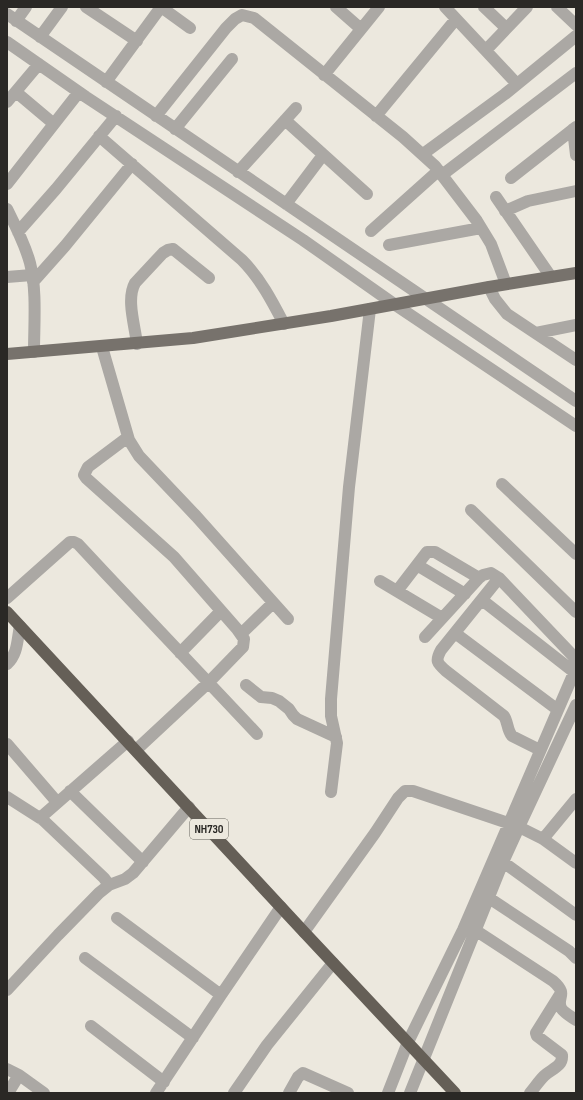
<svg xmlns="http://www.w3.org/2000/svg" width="583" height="1100" font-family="'Sofia Sans Condensed',sans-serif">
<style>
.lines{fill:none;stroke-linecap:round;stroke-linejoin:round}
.minor{stroke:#aba8a4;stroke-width:12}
.major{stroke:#77726c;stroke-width:12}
.highway{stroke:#655f57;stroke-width:12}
.labels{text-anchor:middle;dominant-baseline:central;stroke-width:3.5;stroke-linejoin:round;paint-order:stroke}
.shield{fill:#ece8de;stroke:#64625c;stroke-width:1}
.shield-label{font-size:12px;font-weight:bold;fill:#2a2825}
</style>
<rect width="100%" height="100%" fill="#ece8de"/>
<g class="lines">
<path class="minor" d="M86 7 137 41
M161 7 190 28
M336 7 361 29
M445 7 517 84
M484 7 506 28
M557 7 576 25
M7 14 576 401
M16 21 26 7
M40 37 62 7
M7 42 86 97 303 240 394 304 576 426
M486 50 527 7
M324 75 379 7
M106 82 161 7
M16 92 54 124
M7 102 39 64
M156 116 226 28 235 19 242 15 254 18 403 137 435 166 477 221 491 244 506 284
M376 116 456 19
M285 120 367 194
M175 129 232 59
M573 129 576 155
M99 136 242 260C260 278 272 301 284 324
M423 154 505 94 576 36
M238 172 296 108
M442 175 576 73
M511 178 576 127
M7 184 79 92
M496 197 551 277
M286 204 323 155
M7 209C16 227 25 244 30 263 37 290 34 324 34 352
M505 211 528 201 576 191
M371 231 438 171
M18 232 56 189 116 116
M389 245 481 228
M7 277 32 275
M33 282 65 246 132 164
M489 287 495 299 507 314 576 360
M536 333 576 325
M137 344C135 326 126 299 135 283L163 253 168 250 173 249 209 278
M102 347 129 440 139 456 196 516 288 619
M128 437 88 467 84 475 86 478 174 557 237 629 244 639 243 647 240 650 208 683 136 750
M502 484 576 554
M471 510 576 612
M417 565 465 594
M499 578 441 650C435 661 437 663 446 671L504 716C508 722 507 730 512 736L540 750
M380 581 442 618
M397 591 427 552H435L479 578
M7 598 70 542H74L78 544 106 574 257 734
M482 600 574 672
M455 633 558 710
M241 634 273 603
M425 637 479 578 483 575 491 573 499 578 576 659
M180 653 221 611
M7 664C18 654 17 640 20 626
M246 685 261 697 272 698 279 701 289 709 293 715 297 719 336 737
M7 744 57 802
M70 791 143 862
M331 792 337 743 331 716V699L349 487 370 309
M7 797 43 820 104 878 109 885
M40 818 128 741
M519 827 576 705
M543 839 576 799
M503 862 576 915
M489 898 569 951 576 958
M117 918 221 995
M475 930 553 981C569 995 556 997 561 1008 564 1013 572 1017 576 1020
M304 932 375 833 398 798 405 791H413L508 823
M85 958 193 1038
M7 990 58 935 99 893 109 885 125 879 133 873 189 807
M91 1026 164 1082
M7 1069 19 1075 44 1093
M8 1093 19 1075
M156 1093 221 995 281 907
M234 1093 267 1045 333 963
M289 1093 298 1077 303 1073 348 1093
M388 1093 408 1042 463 930 576 668
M410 1093 503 862 519 827 543 839 576 863
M530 1093C535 1087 539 1081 544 1076 551 1069 563 1067 562 1055L537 1036 536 1033 561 993"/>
<path class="major" d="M7 354 193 338 331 316 489 287 576 273"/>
<path class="highway" d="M7 612 304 932 455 1093"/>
</g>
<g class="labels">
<rect class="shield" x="190" y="819" width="38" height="20" rx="3"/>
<g class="shield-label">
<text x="209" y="829">NH730</text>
</g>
</g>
<rect width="583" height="1100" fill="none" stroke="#2a2825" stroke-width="16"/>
</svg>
